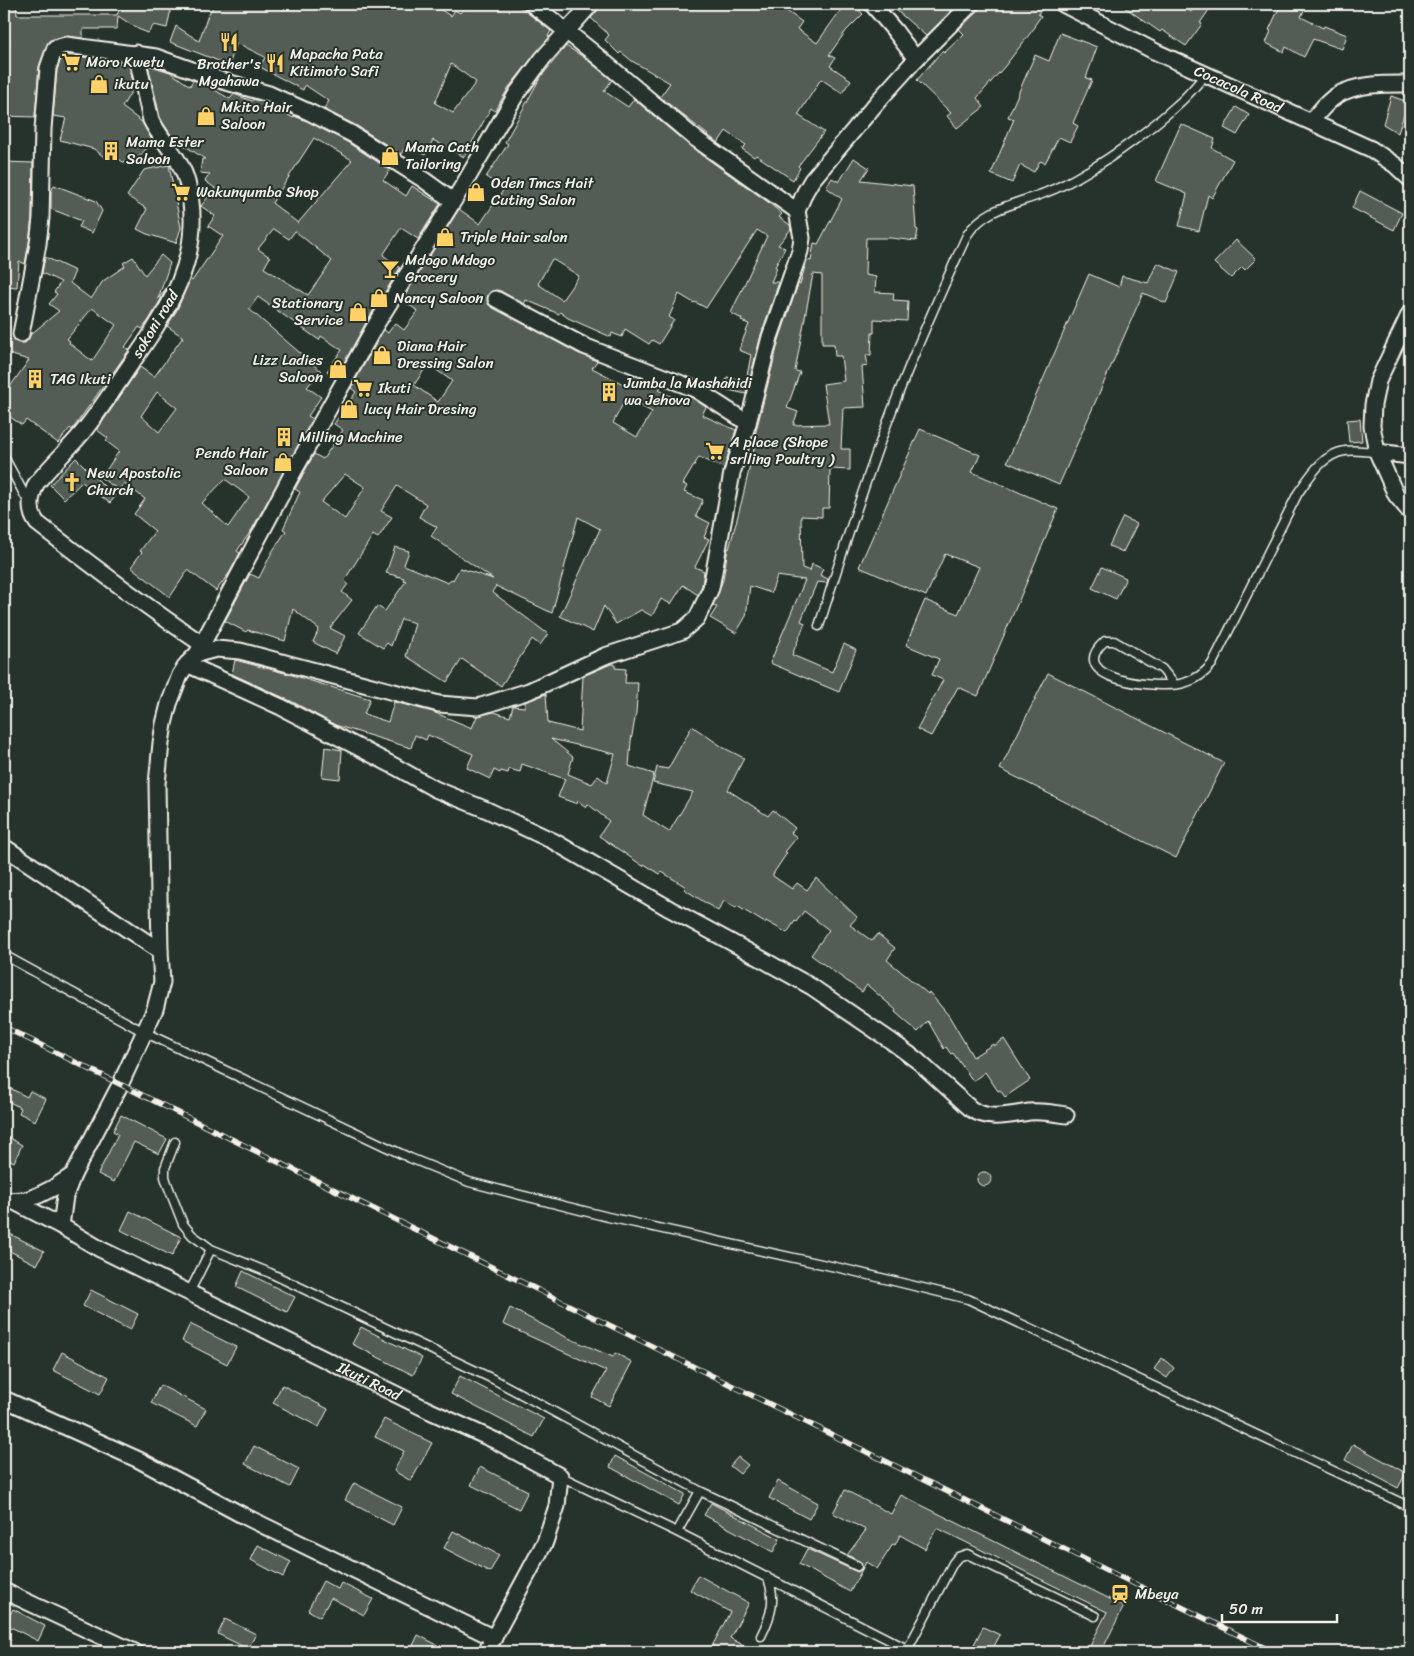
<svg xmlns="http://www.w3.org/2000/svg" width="1414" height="1656" font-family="Sriracha,sans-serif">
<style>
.building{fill:#525c55;stroke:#f4f1e8;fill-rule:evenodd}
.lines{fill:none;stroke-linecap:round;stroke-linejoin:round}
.lane-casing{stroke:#f4f1e8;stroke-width:11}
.street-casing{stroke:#f4f1e8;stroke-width:19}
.lane{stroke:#26332d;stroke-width:8}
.street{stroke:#26332d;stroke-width:15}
.rail-casing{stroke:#f4f1e8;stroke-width:5.5}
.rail{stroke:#26332d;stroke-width:4;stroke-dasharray:11;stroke-linecap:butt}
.labels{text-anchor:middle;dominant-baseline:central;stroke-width:4;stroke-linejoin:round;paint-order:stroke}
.poi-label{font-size:15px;fill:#f4f1e8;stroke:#26332d;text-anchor:start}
.street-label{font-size:15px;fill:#f4f1e8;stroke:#26332d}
</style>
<rect width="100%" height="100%" fill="#26332d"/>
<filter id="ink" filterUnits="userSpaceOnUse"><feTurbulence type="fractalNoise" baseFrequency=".02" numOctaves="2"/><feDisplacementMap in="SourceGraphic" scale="10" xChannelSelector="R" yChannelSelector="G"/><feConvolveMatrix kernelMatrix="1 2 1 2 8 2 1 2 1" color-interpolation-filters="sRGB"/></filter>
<g filter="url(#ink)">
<path class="building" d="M4 4H16L17 15H117L122 4H172L167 28 154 25 148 33 138 29 118 16 117 29H83V38L64 36 49 41 39 67 35 117 4 116V40L9 41Z
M215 4H431L451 16 455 10 460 13 467 4H516L551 31 548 36 550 37 509 87 495 111 491 108 464 157 433 140 425 155 407 145 401 154 357 126 324 109 329 101 305 85 303 90 260 67 265 57 237 43 229 65 170 42 176 26 199 41 208 15ZM451 64 476 82 453 113 435 103Z
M600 4H737L744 8 747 4H777L802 22 797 29 817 43 845 4H852L863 14 846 31 829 55 835 58 830 66 851 80 842 93 821 79 798 115 824 132 798 166 800 168 793 180 756 155 754 157 742 149 746 145 726 131 718 143 660 97 670 83 632 61 621 52 619 54 605 40 609 35 591 18 598 10Z
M889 4H958L926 36Z
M980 4H1046L1038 14 1041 16 1034 26 1035 27 1005 66 977 98 984 107 957 128 947 116 951 113 917 80 942 51 944 53 964 34 959 29 978 11Z
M1120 4H1180L1191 12 1196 4H1213L1200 23 1202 24 1186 46 1162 30 1160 32Z
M1281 4H1296L1305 8 1301 17 1323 28 1324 26 1347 35 1342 49 1313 39 1304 57 1286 47 1284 52 1266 43 1271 31 1269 30Z
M1060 33 1097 47 1086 78 1092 80 1073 123 1078 126 1070 142 1059 137 1045 163 1040 161 1034 172 1020 165 1012 183 991 174 1014 119 1008 117 1035 55 1049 61Z
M566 46 585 58 612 80 604 91 628 107 634 99 691 147 768 202 782 214 779 217 790 225 791 229 778 245 785 248 775 267 777 268 771 282H779L761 335 746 394 724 389 727 377 746 381 751 355 739 350 749 324 741 321 742 319 731 313 767 236 757 230 706 308 695 302 694 303 679 294 669 317 674 320 659 344 652 340 649 344 625 329 622 337 612 333 611 337 568 318 560 312 559 314 526 300 524 304 500 291H491L488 295V304L492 307 580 354 597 361 592 368 627 386 634 375 661 386 659 390 684 403 687 396 691 397 706 407 702 415 736 430 724 468 699 457 683 484 687 486 684 492 703 500 696 516 710 523 704 537 709 539 695 567 704 571 702 585 698 595 683 585 671 604 661 599 652 616 641 610 616 624 604 606 593 632 560 616 600 529 578 517 552 613 496 586 492 592 548 634 540 645 532 639 501 686 462 659 447 682 406 656 415 623 401 619 391 646 387 643 383 648 359 633 377 606 385 611 406 581 403 580 404 578 386 573 395 547 409 551 404 565 448 583 451 579 453 580 460 568 493 579 431 536 437 527 419 517 426 504 397 486 381 511 392 517 378 538 373 535 344 581 348 584 342 592 352 600 330 628 345 636 336 654 313 642 319 629 293 609 285 641 248 630 246 632 225 621 250 574 259 578 272 552 286 531 283 529 300 492 295 489 314 454 323 459 343 430 334 424 356 392 351 388 383 331 384 330 388 333 395 323 404 330 418 311 402 300 459 209 480 224 504 189 486 177 508 144 505 142 540 78ZM552 259 579 276 562 300 538 284ZM428 364 452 381 438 402 414 385ZM626 398 652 412 637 437 613 423ZM345 474 365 487 345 519 321 502Z
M67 55 113 61 129 66 134 87 122 107 142 122 153 142 130 166 115 157 108 160 94 149 60 140 66 118 53 116 57 70 62 56Z
M148 65 170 72 190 86 193 80 208 86 230 99 234 94 252 101 253 99 264 102 281 113 283 112 293 118 294 116 307 121 347 142 390 170 383 180 406 196 412 186 440 204 418 239 401 228 383 255 400 268 367 321 336 377 327 371 342 350 321 336 319 340 258 297 249 309 321 371 307 387 321 397 308 416 313 419 251 531 237 551 240 553 230 572 216 591 188 570 170 597 131 567 142 552 140 551 155 531 134 514 145 499 124 483 119 490 101 478 119 451 106 441 108 438 97 430 140 367 154 377 183 337 167 326 177 310 190 279 192 281 223 236 208 226 215 216 201 206 215 188 205 181 210 174 200 173 202 159H205L173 138 163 123 160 117ZM314 138 352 160 298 223 272 203ZM274 229 289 239 295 231 332 261 308 295 264 268 270 257 258 249ZM157 392 177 408 159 432 141 416ZM225 479 249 497 228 527 202 503Z
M1391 96 1408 102 1398 133 1383 124Z
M1236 107 1249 115 1237 135 1224 128Z
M1181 124 1215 139 1212 148 1233 160 1212 198 1208 195 1199 231 1179 226 1187 194 1156 181Z
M854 158 869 168 861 180 913 186 916 229 918 230 916 241 891 238H866L865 275 876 277 875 292 894 293 893 300 908 301 907 321 874 319V333H872L871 355H866L868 366 862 367 865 407 843 408 841 449H850V470L830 469 829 508H822V517L801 516 802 568 810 571 812 564 823 569 820 575 828 579 827 583 817 582 801 621 805 623 792 655 832 672 844 644 856 650 839 692 770 663 805 580 777 576 771 593 750 586 746 616 736 633 710 618 717 607 713 605 723 580 728 548 729 549 742 500 755 444 753 443 757 427 779 340 798 284H800L807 260 811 261 814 243 818 244 842 199 826 187 832 178 839 182ZM813 274 822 275V344H834L835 356H841L844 381 823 384 829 424 793 425 798 412 787 408 800 372 795 371Z
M4 162 33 163 32 217 29 243 25 264 19 261 17 287 4 286V252L7 188H4Z
M169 165 181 228 176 243 147 234 137 229 147 209 127 196 144 170Z
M54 185 96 201 102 211 92 233 79 227 82 221 51 209V192Z
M1360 191 1402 213 1394 230 1352 208Z
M1236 240 1256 259 1245 270 1242 267 1231 278 1214 263Z
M161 255 170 263 158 299 167 287 160 301 149 320 142 329 139 327 125 347 129 350 72 430 70 428 58 443 26 420 22 425 4 413V395L29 360 5 353 9 339 19 343H25L28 340 31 334 59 311 49 304 57 294 54 292 61 282 42 273 45 257 75 271 70 283 91 299 103 281 125 266 123 263 133 257 145 275ZM92 308 116 325 92 361 69 343 70 341 67 339Z
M1157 263 1179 272 1166 303 1143 293 1059 485 1007 462 1089 274 1119 287 1122 276 1148 283Z
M1360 419 1362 441 1349 442 1347 420Z
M920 429 980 455 972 472 1058 509 978 696 958 687 931 736 917 729 943 680 932 675 939 659 906 645 925 600 958 614 979 567 945 554 926 596 859 567Z
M76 458 115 497 110 503 82 482 64 499 50 485Z
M1123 517 1137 524 1123 552 1109 546Z
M1102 567 1126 578 1116 599 1092 588Z
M235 660 292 675 370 699 364 714 388 722 394 702 433 712 472 728 477 716 494 712 510 717 513 706 525 707V702L546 694 548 723 580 731 583 676 611 664H615V668L626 669 625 683H638L636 713 631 741 629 766 654 774 643 815 669 832 693 792 653 783 657 767 668 769 692 726 724 748 744 758 728 790 768 816 773 810 795 828 791 833 797 837 785 852 787 853 773 874V876L792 889 797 883 807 890 816 878 857 917 850 925 872 941 878 934 895 948 887 960 928 994 929 992 949 1016 973 1057 993 1044 994 1046 1004 1039 1030 1080 1005 1097 1000 1090 998 1091 985 1072 973 1081 953 1053 951 1054 946 1047 944 1049 928 1021 918 1032 895 1012 896 1010 867 985 862 992 811 955 829 930 804 911 796 922 795 921 787 933 766 921 765 923 737 906 736 908 724 901 718 911 684 889 686 887 662 872 660 874 644 864 643 866 599 836 609 821 588 804 586 807 578 801 577 804 558 797 565 779 522 764 520 772 509 769 508 773 501 771 500 773 494 770 490 779 467 768 473 754 428 735 426 740 415 735 411 748 335 725 293 702 232 674ZM551 739 615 754 607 783 598 776 592 784 568 774 573 757Z
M1048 673 1224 763 1176 858 1000 769Z
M325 747 342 750 340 779 322 777Z
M4 1085 27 1097 30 1091 46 1099 35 1121 19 1113 21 1108 4 1099Z
M121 1115 167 1139 159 1154 134 1142 114 1182 98 1174 118 1134 113 1131Z
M8 1137 22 1145 14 1162 4 1157V1145Z
M977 1179a7 7 0 1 1 14 0a7 7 0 1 1-14 0Z
M130 1211 181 1237 172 1256 121 1230Z
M4 1231 44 1251 37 1265 4 1248Z
M243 1271 295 1297 287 1312 236 1287Z
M91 1290 138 1314 130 1330 83 1306Z
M510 1308 566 1337 613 1357 615 1353 632 1362 609 1406 592 1397 606 1371 503 1324Z
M190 1324 236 1347 227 1364 182 1341Z
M361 1327 422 1358 413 1375 352 1344Z
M62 1352 109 1377 100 1394 53 1370Z
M1162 1358 1174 1368 1167 1378 1154 1369Z
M460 1376 544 1419 534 1437 451 1394Z
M160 1385 206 1409 197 1426 151 1403Z
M282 1385 328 1409 319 1427 273 1403Z
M384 1419 432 1443 411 1481 394 1471 404 1451 375 1437Z
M1353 1444 1406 1473 1398 1488 1345 1460Z
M254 1446 299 1469 290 1487 245 1464Z
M615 1456 685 1494 679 1505 610 1467Z
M738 1457 748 1465 740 1474 730 1466Z
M480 1467 528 1491 519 1509 471 1485Z
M778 1481 818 1503 809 1519 769 1498Z
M354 1483 402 1507 393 1525 345 1500Z
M845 1490 891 1514 901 1495 1124 1606 1101 1652H1087L1107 1612 937 1528 925 1549 900 1535 895 1545 893 1544 877 1569 866 1562 850 1592 799 1564 807 1549 855 1571 858 1572 862 1569 861 1562 847 1555 866 1530 833 1513Z
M711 1503 780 1539 773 1552 704 1515Z
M453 1531 499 1555 490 1572 444 1548Z
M258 1545 291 1562 283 1577 251 1560Z
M698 1575 749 1603 730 1638 756 1652H709L730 1612 690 1590Z
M323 1581 338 1589 341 1583 373 1599 364 1615 331 1598 320 1617 308 1610Z
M13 1609 45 1626 38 1641 5 1624Z
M225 1619 256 1634 248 1649 218 1634Z
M983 1627 1000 1635 991 1652H970Z
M418 1635 451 1652H410Z"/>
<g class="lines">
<g class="lane-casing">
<path id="lane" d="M4 457 29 503
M819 626C844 547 869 469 899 392 920 339 943 287 967 235 985 207 1018 204 1047 192 1060 187 1075 179 1088 171 1116 155 1153 127 1177 105 1188 96 1197 84 1206 74
M1174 684 1162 669 1114 641H1105C1061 680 1161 690 1184 683 1195 680 1205 673 1212 664L1298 493C1310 476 1323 454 1345 451 1355 449 1367 452 1377 452
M4 955 144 1032 410 1158 469 1182 608 1217 840 1268 968 1299 1410 1507
M175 1142 165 1168V1177L168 1186 183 1224 192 1235 211 1249 270 1273 495 1380 700 1491 857 1566
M189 1293 211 1249
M560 1476 677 1532 913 1652
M677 1532 700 1491
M761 1636C771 1616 777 1598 767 1577
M906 1652 953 1563 958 1557 967 1554 1095 1616"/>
</g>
<g class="street-casing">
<g id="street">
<path d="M532 4 590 50 696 139 797 211"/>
<path d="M872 4 895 31 916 59"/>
<path id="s1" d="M1063 4 1156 52 1371 149 1395 165 1410 179"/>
<path d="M136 53 151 120C162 142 181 158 187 182 207 256 166 314 126 371 112 392 98 413 82 433 67 451 50 466 36 484 30 498 28 511 37 523 91 565 145 606 202 644"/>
<path d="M1311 121C1319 113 1326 102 1336 96 1356 83 1387 84 1410 84"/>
<path d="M496 299 584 346 695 389 748 423"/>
<path d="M1410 313 1378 381 1373 405 1372 426 1377 452 1396 495 1410 512"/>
<path d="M21 334 38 244 41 218 43 129 48 68 55 48 66 45 156 57 223 81 269 94 311 113 352 134 424 180 453 201"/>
<path d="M1377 452 1410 456"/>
<path d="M197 654 290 478 375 326 464 184 517 93 543 58 591 4"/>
<path d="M187 664 281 707 396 767 435 789 487 810 553 841 670 909 740 947 812 987 891 1041 918 1061 971 1109C990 1121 1008 1115 1029 1112 1041 1111 1054 1113 1066 1115"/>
<path d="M4 847 160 951"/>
<path d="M4 1201 26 1200 39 1195 53 1188 73 1175 120 1085 155 1009 162 982 160 951 157 784 161 743 164 724 169 704 180 675 187 664 197 654 216 649 240 651 439 704 478 707 529 691 605 656 682 631 697 618 711 588 732 473 748 423 770 337 800 251 802 238 797 211 805 192 812 180 879 100 916 59 971 4"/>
<path id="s2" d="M13 1201 61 1226 100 1249 430 1411 496 1441 560 1476 557 1506 545 1542 486 1652"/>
<path d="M61 1226 65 1196 73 1175"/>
<path d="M4 1399 139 1460 244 1516 494 1638"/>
<path d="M4 1591 135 1652"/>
</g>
</g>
<use href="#lane" class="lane"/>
<use href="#street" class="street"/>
<g class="rail-casing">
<path id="rail" d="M4 1027 1273 1652"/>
</g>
<use href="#rail" class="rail"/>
</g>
</g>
<defs>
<g id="restaurant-bare" transform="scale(1.5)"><path d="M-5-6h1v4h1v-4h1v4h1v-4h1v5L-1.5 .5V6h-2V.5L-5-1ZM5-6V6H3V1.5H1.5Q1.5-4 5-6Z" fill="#ffd166" stroke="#26332d" stroke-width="2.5" paint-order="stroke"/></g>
<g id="supermarket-bare" transform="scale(1.5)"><path d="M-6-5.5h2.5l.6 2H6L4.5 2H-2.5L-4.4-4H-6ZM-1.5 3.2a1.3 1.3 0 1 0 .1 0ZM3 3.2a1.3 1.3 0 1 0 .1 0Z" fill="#ffd166" stroke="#26332d" stroke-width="2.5" paint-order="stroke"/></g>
<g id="shop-bare" transform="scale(1.5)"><path d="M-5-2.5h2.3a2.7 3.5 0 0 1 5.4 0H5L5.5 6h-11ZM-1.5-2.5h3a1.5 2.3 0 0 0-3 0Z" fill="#ffd166" stroke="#26332d" stroke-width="2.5" paint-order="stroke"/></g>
<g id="building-bare" transform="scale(1.5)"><path d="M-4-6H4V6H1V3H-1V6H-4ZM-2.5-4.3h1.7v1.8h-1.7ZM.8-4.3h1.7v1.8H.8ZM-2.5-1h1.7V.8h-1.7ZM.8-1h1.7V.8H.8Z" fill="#ffd166" stroke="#26332d" stroke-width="2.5" paint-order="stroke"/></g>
<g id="bar-bare" transform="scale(1.5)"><path d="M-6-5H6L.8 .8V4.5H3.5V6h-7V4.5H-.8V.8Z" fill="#ffd166" stroke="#26332d" stroke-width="2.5" paint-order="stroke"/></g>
<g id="church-bare" transform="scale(1.5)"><path d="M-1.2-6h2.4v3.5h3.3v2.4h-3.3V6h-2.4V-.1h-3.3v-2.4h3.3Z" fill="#ffd166" stroke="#26332d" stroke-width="2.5" paint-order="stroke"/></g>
<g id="station-bare" transform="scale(1.5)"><path d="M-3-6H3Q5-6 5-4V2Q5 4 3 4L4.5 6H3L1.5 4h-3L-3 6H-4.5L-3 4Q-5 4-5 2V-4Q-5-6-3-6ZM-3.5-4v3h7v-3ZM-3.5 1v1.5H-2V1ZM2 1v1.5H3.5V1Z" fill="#ffd166" stroke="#26332d" stroke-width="2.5" paint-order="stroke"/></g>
</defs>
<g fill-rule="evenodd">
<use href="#restaurant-bare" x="229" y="42"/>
<use href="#supermarket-bare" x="71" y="62"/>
<use href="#restaurant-bare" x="275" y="63"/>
<use href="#shop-bare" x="99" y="84"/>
<use href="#shop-bare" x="206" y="116"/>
<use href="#building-bare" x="111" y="151"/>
<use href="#shop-bare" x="390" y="156"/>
<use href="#supermarket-bare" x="181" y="192"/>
<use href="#shop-bare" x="476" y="192"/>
<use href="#shop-bare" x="445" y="237"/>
<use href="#bar-bare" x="390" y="269"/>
<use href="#shop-bare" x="379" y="298"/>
<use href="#shop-bare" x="358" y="312"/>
<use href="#shop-bare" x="382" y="355"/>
<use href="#shop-bare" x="338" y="369"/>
<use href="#building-bare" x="35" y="379"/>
<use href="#supermarket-bare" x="363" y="388"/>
<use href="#building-bare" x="609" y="392"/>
<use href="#shop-bare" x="349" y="409"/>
<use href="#building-bare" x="284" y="437"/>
<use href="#supermarket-bare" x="715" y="451"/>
<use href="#shop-bare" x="283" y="462"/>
<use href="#church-bare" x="72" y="482"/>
<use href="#station-bare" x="1120" y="1594"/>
</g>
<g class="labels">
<g class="poi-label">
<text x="290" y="54">Mapacha Pata<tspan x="290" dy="17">Kitimoto Safi</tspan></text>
<text x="86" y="62">Moro Kwetu</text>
<text x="229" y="64" text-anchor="middle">Brother's<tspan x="229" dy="17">Mgahawa</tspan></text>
<text x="114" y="84">ikutu</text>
<text x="221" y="107">Mkito Hair<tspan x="221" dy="17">Saloon</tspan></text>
<text x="126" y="142">Mama Ester<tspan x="126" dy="17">Saloon</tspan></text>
<text x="405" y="147">Mama Cath<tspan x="405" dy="17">Tailoring</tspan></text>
<text x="491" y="183">Oden Tmcs Hait<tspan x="491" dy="17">Cuting Salon</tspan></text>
<text x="196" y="192">Wakunyumba Shop</text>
<text x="460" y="237">Triple Hair salon</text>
<text x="405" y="260">Mdogo Mdogo<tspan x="405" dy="17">Grocery</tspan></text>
<text x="394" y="298">Nancy Saloon</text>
<text x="343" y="303" text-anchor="end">Stationary<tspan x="343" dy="17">Service</tspan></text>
<text x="397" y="346">Diana Hair<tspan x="397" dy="17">Dressing Salon</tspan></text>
<text x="323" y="360" text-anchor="end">Lizz Ladies<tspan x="323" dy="17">Saloon</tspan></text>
<text x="50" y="379">TAG Ikuti</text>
<text x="624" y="383">Jumba la Mashahidi<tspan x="624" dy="17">wa Jehova</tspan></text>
<text x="378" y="388">Ikuti</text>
<text x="364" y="409">lucy Hair Dresing</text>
<text x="299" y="437">Milling Machine</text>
<text x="730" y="442">A place (Shope<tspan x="730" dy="17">srlling Poultry )</tspan></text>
<text x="268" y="453" text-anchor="end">Pendo Hair<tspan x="268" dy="17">Saloon</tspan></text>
<text x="87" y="473">New Apostolic<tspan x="87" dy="17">Church</tspan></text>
<text x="1135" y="1594">Mbeya</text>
</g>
<g class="street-label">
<text stroke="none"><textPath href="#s1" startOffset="195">Cocacola Road</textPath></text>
<text transform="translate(155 324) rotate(-59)">sokoni road</text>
<text stroke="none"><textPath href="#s2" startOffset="399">Ikuti Road</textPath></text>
</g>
</g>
<rect width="1414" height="1656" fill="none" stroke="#26332d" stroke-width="20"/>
<rect x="10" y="10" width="1394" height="1636" fill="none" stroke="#f4f1e8" stroke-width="2" filter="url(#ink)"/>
<path d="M1222 1614v8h115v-8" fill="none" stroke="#f4f1e8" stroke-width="2.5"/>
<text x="1229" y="1614" font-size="15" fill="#f4f1e8" stroke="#26332d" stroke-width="4" paint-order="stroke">50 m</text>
</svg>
